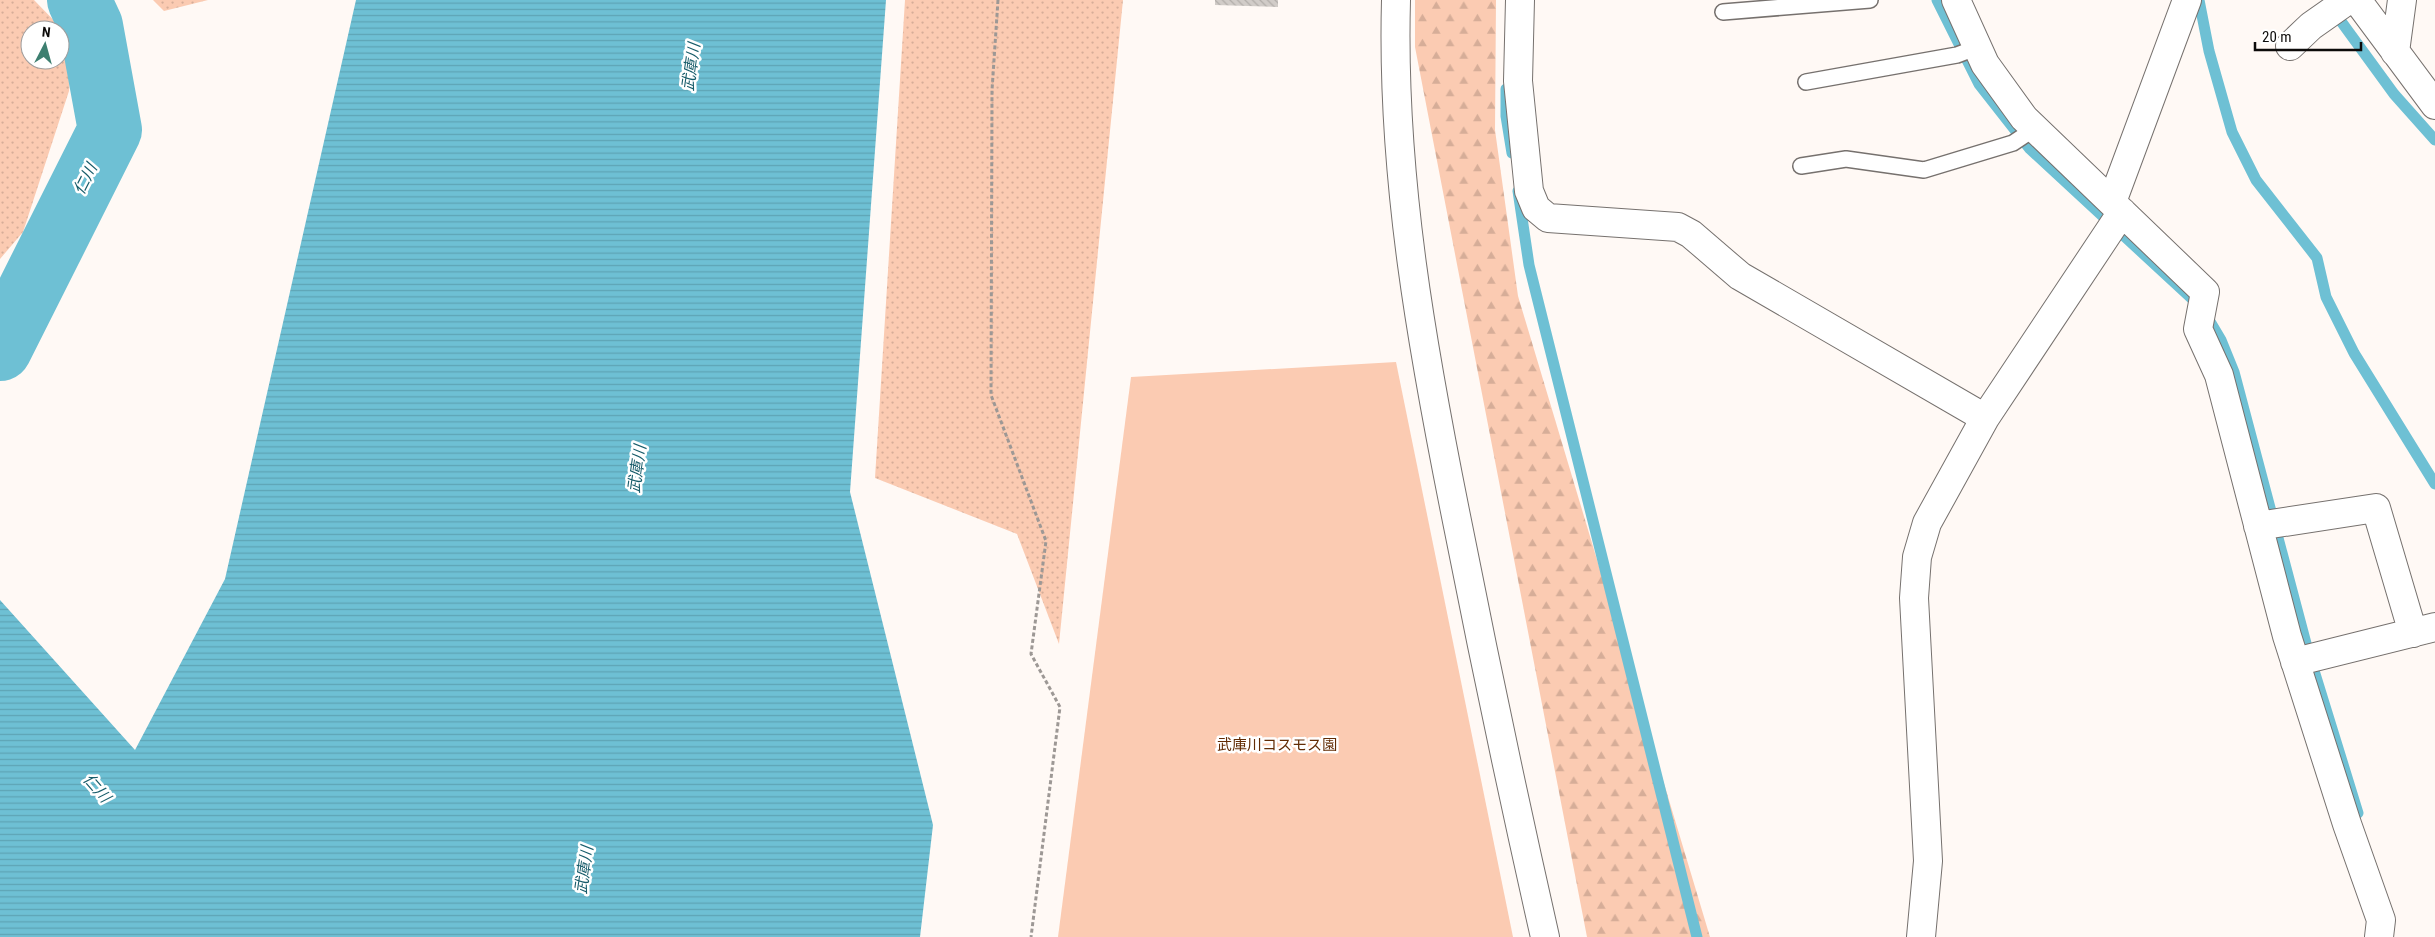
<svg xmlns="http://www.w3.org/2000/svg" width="2435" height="937" font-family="'Roboto Condensed','Noto Sans JP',sans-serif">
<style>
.grass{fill:url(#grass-dots);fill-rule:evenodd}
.forest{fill:url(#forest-firs)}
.green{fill:#fbcbb2}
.water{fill:url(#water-rules)}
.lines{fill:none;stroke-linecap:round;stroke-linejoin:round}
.stream{stroke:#6ec0d4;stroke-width:11}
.river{stroke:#6ec0d4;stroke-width:64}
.building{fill:url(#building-back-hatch)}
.lane-casing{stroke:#76716e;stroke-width:18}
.street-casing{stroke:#76716e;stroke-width:30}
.path{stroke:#9d9895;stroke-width:3;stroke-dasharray:4 2.5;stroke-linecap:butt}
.lane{stroke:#fff;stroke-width:15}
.street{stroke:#fff;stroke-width:28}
.labels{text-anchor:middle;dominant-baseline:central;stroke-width:5;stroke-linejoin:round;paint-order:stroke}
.park-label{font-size:15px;fill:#622c05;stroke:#fff}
.water-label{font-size:16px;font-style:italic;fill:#175c6a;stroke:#fff}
</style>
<defs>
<pattern id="grass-dots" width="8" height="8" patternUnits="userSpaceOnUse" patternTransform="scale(1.25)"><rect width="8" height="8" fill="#fbcbb2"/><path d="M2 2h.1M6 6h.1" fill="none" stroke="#d6ad98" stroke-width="1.8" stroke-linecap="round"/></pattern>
<pattern id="forest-firs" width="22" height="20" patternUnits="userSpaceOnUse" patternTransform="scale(1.25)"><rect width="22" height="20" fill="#fbcbb2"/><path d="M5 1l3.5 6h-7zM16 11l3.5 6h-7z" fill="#d6ad98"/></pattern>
<pattern id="water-rules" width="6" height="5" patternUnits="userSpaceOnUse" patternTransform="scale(1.25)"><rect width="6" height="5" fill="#6ec0d4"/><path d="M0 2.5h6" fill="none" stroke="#5ea4b5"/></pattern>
<pattern id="building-back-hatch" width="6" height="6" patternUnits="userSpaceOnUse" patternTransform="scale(1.25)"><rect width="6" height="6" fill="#d1ccc8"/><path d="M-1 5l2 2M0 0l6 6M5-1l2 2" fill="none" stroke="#b2aeaa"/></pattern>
</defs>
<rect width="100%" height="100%" fill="#fff9f5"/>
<path class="grass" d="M0 0H34L73 40 69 91 23 232 0 259ZM30 30H60V60H30Z
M153 0H208L164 11Z
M905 0H1123L1059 644 1017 534 875 478Z"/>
<path class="forest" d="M1415 0H1496L1495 130 1518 296 1710 937H1587L1415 47Z"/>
<path class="green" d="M1396 362 1513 937H1058L1131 377Z"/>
<path class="water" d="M356 0H886L850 492 933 825 920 937H0V600L135 750 225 579Z"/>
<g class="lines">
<path class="stream" d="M1937 0 1979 84 2030 149 2202 308 2221 340 2234 372 2308 651 2358 813
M2199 0 2209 51 2232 132 2256 180 2317 258 2326 297 2354 353 2435 484
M2332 9 2394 94 2435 140
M1506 89V116L1512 153
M1518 191 1529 265 1697 937"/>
<path class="river" d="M0 349 110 130 91 26 79 0"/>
</g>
<path class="building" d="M1215 0H1278V7L1215 5Z"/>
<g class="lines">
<g class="lane-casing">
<path id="lane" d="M1723 12 1870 0
M1806 82 1957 55 1978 47
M1801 166 1846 159 1924 170 2013 143 2034 129"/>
</g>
<g class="street-casing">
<path id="street" d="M1396 0C1391 177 1423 353 1458 526 1485 663 1514 800 1545 937
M1520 0 1518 81 1529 191 1536 208 1548 218 1678 227 1691 234 1740 276 1985 418
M1956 0 1985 64 2024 118 2205 292 2198 329 2219 375 2287 636 2347 824 2381 920 2379 937
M2357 0 2435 105
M2290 46 2311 26 2348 0
M2395 52 2402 0
M2112 202 2187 0
M2258 526 2376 508 2413 633
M2295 662 2435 627
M1921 937 1928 861 1914 598 1917 557 1927 523 1985 418 2122 212"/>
</g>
<path class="path" d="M998 0 992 90 991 395 1046 541 1031 654 1060 707 1031 937"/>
<use href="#lane" class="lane"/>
<use href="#street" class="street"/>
</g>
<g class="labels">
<g class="park-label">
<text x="1277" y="745">武庫川コスモス園</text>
</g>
<g class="water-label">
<text transform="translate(691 67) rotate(-82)">武庫川</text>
<text transform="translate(85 179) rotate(-63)">仁川</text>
<text transform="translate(637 469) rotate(-82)">武庫川</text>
<text transform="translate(97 788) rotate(49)">仁川</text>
<text transform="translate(584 870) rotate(-82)">武庫川</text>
</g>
</g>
<g transform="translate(45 45) rotate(6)"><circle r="24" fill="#ffffff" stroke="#9e9d9d"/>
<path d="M0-4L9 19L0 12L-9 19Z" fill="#3d7f70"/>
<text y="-8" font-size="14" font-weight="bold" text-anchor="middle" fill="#0d0b0a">N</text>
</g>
<path d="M2255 42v8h106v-8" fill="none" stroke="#0d0b0a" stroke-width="2.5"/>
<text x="2262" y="42" font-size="15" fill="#0d0b0a" stroke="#ffffff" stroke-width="4" paint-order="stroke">20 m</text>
</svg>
